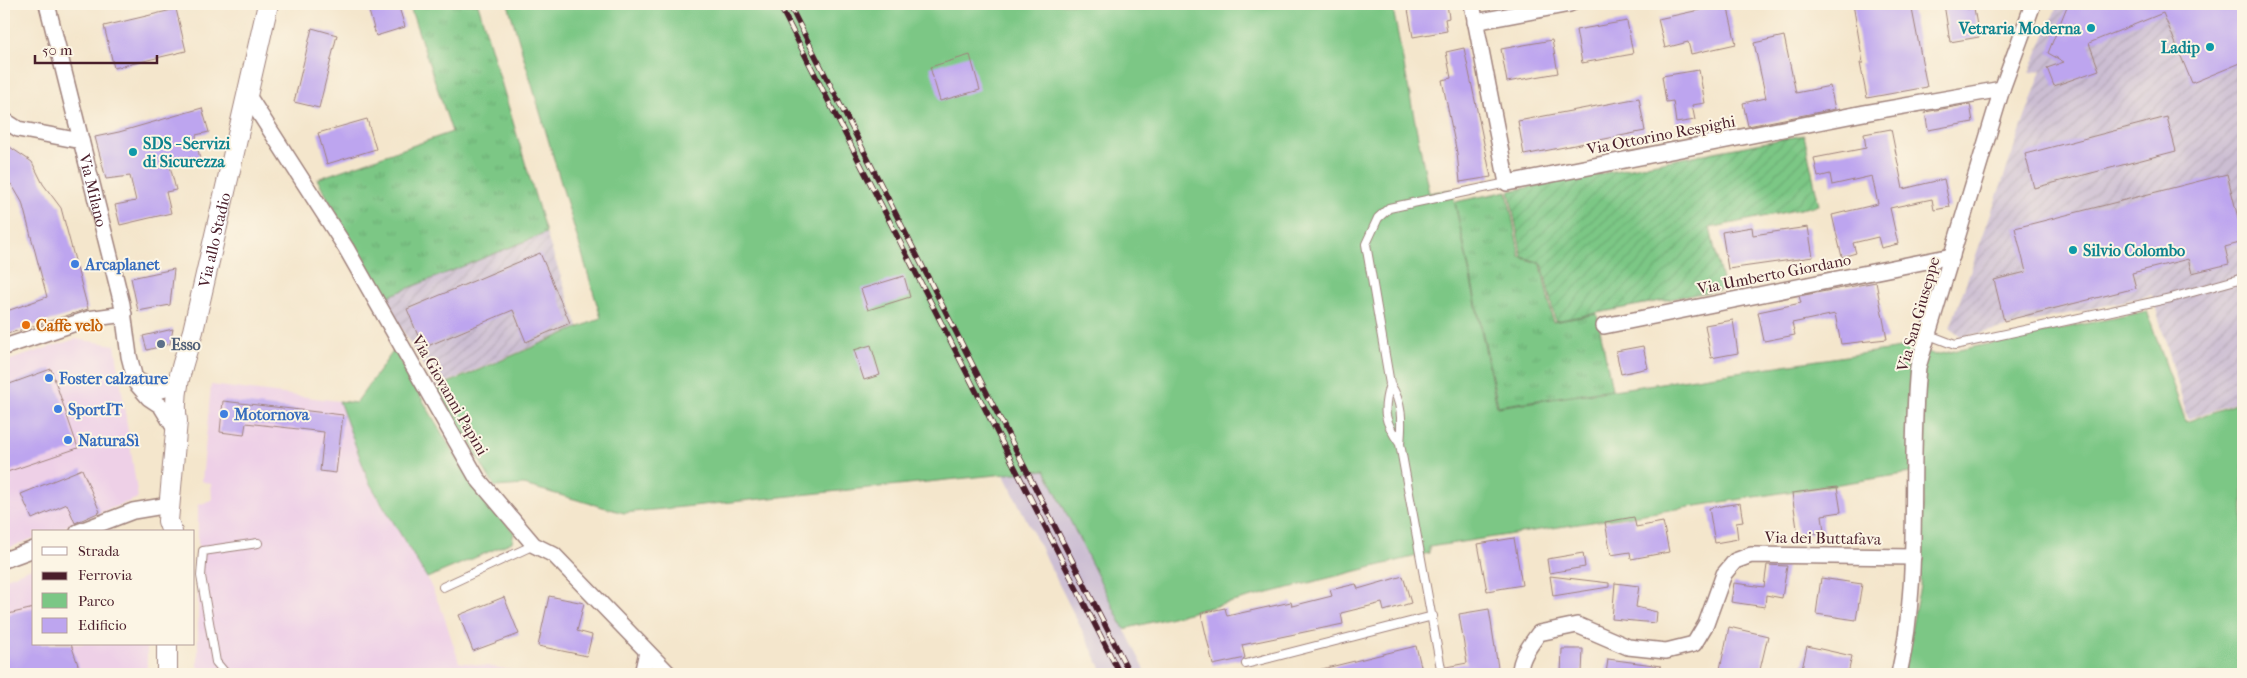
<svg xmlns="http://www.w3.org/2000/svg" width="2247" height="678" font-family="'IM FELL French Canon',serif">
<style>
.built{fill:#eed0e7}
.industrial{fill:url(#industrial-furrows)}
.railway{fill:#ccbed3}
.grass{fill:url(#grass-tufts);stroke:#627358}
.park{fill:#7bc785;stroke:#627358}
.garden{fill:url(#garden-furrows);stroke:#627358}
.building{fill:#bda5ef}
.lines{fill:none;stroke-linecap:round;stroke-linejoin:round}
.service-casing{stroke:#9f827c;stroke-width:10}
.minor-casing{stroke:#9f827c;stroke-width:18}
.secondary-casing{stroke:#9f827c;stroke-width:22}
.service{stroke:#fff;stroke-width:8}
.minor{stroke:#fff;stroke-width:15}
.secondary{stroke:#fff;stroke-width:20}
.rail-casing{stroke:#4a1f2b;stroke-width:5.5}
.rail{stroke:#fcf5e5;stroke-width:4;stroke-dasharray:11;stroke-linecap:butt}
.culture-dot{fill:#0f9aa8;stroke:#fcf5e5;stroke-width:2}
.shop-dot{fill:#3f7fe0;stroke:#fcf5e5;stroke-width:2}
.food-dot{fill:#e8710a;stroke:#fcf5e5;stroke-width:2}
.service-dot{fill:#5c6f8a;stroke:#fcf5e5;stroke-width:2}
.labels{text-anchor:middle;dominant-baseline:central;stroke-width:4;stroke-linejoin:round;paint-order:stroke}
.culture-label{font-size:16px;font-weight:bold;fill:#0d838f;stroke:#fcf5e5;text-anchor:end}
.street-label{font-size:16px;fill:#4a1f2b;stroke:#fcf5e5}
.shop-label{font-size:16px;font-weight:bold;fill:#366cbe;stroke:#fcf5e5;text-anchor:start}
.food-label{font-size:16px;font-weight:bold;fill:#c56008;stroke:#fcf5e5;text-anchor:start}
.service-label{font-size:16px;font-weight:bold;fill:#4e5e75;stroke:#fcf5e5;text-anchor:start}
</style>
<defs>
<pattern id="industrial-furrows" width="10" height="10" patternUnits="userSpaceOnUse" patternTransform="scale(1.25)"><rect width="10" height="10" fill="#ccbed3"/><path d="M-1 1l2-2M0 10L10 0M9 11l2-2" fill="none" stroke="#b1a3b5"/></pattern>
<pattern id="grass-tufts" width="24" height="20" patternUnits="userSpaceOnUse" patternTransform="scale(1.25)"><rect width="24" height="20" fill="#7bc785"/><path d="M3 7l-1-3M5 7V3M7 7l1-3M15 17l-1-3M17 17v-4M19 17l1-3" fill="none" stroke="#6caa73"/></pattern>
<pattern id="garden-furrows" width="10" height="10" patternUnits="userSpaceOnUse" patternTransform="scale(1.25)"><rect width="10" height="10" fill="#7bc785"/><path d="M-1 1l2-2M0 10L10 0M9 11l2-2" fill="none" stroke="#6caa73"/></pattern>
</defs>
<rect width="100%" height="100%" fill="#fcf5e5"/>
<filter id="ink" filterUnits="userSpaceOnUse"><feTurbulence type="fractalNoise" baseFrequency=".02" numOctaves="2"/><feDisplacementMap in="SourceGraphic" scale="10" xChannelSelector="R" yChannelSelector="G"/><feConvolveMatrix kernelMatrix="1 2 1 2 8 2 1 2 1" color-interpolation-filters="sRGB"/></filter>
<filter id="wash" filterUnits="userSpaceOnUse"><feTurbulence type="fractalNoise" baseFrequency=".0096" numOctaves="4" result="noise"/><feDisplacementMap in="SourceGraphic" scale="20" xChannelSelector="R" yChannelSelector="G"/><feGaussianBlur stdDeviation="1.12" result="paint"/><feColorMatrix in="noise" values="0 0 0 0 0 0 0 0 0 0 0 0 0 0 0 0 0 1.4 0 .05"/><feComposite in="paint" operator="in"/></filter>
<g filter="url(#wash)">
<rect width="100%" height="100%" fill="#f4e6cc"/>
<path class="built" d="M75 339 115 345 138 498 51 532H34V538L4 550V362Z
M211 385 339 401 369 482 427 578 443 613 459 662 526 672 525 674H198V505L212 500 211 484 202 481Z
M34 567V644H147V674H4V579Z"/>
<path class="industrial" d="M2058 4H2243V400L2188 419 2152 295 1962 337 1950 328 2042 70 2029 73Z
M546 233 578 327 435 387 384 298Z"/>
<path class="railway" d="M903 274 1045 470 1147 674H1104Z"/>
<path class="grass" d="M409 4H478L546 233 384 298 317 179 452 132Z
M1507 191 1520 257 1541 264 1553 322 1597 314 1612 389 1498 406 1455 202Z"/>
<path class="park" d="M508 4H1392L1429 193 1452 189 1497 407 1914 346 1935 355 2147 311 2186 422 2243 401V674H1902L1920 586 1924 471 1429 547V553L1124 629 1045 470 624 513 524 485 495 487 436 388 601 318Z
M394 350C431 412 463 480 514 532L512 542 427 578 369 482 339 401 356 403Z"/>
<path class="garden" d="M1804 135 1819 205 1710 228 1724 289 1555 321 1542 263 1522 257 1509 191Z"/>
<g id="blocks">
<path class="building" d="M367 4H398L405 27 376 36Z
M1407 4H1447L1449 18 1445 19 1447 31 1413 37Z
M1727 4 1736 44 1691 54 1688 42 1665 48 1658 19Z
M1853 4H1911L1927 87 1867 98 1860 63H1863Z
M1944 4H1966L1967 9 1974 8 1979 37 1950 42Z
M2068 4H2243V62L2192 83 2163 13 2089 43 2099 70 2054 86 2047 68 2064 62 2048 53Z
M176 9 186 51 114 68 104 26Z
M1627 21 1633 54 1582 63 1576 30Z
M312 28 337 35 319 108 294 102Z
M1784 36 1796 93 1830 86 1835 109 1748 126 1743 103 1766 98 1754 43Z
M1552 40 1558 73 1507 82 1501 49Z
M1464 48 1491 177 1460 182 1457 153 1442 80 1451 78 1446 52Z
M970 55 980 90 940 101 930 67Z
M1699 70 1705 103 1692 105 1695 120 1676 123 1673 101 1666 102 1662 76Z
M1639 98 1645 131 1524 155 1518 121Z
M1970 104 1973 122 1928 130 1925 112Z
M202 108 209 132 196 135 200 161 170 166 176 190 166 192 171 213 120 225 115 205 136 201 130 176 106 179 95 137 119 132Z
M2167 117 2176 151 2034 188 2025 154Z
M367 119 376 149 327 164 318 133Z
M1891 129 1903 189 1944 179 1950 207 1934 210 1932 199 1890 208 1898 244 1881 248 1878 237 1853 243 1856 253 1842 257 1832 215 1878 204 1872 176 1832 185 1830 174 1818 177 1814 158 1866 148 1864 134Z
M4 143 32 162 43 184 61 208 88 309 4 335V312L47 297 22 202 12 185 4 180Z
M2227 174 2243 238V242L2225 247 2229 264 2192 273 2188 259 2132 273 2136 288 2004 321 1994 280 2026 272 2015 228Z
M1752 227 1753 235 1808 227 1813 257 1728 269 1722 232Z
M540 253 570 323 526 342 513 310 423 348 407 309Z
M174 269 170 305 138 311 131 278Z
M904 276 910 297 868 310 861 289Z
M1876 282 1887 339 1841 344 1835 314 1792 323 1795 335 1764 341 1758 312 1801 303 1799 296Z
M1733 320 1738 353 1711 358 1705 325Z
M173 329 170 344 147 350 143 336Z
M871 345 880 375 864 380 854 350Z
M1643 346 1648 368 1621 374 1616 351Z
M51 369 78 448 4 473V386Z
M223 401 343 415 336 473 320 471 324 432 246 423 244 435 220 432Z
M82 469 100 512 75 523 67 504 32 519 21 494Z
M1837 487 1841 512 1822 515 1824 532 1798 536 1792 493Z
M1740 503 1743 522 1736 523 1738 539 1715 543 1709 508Z
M1634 517 1636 527 1663 522 1669 552 1631 559 1630 552 1611 555 1605 522Z
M1514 538 1522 585 1487 591 1478 544Z
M1583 553 1585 567 1549 573 1547 559Z
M1767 565 1787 566 1782 598 1766 595 1765 607 1731 602 1734 583 1764 587Z
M1403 576 1411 603 1384 611 1382 603 1341 613 1343 624 1242 645 1245 658 1213 665 1201 613 1225 608 1227 616 1291 602 1292 606 1332 596 1330 590 1356 584 1358 589Z
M1550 576 1609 583V587L1553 596Z
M1821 578 1862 584 1856 620 1816 614Z
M1615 583 1639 586 1636 607 1657 612 1656 623 1612 619Z
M549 596 584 603 577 631 592 635 587 656 538 646Z
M504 597 519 634 473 651 459 615Z
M34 608V644H71L81 674H4V615Z
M1489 609 1499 674H1448L1446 667 1467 663 1459 614Z
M1729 627 1768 636 1759 674H1742L1720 669Z
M1416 646 1423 674H1319L1318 670Z
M1807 646 1852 656 1848 674H1801Z
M1562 649H1583L1582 674H1561Z
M1608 659 1661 666 1660 674H1606Z"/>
</g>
</g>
<g filter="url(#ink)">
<use href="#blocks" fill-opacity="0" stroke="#9f827c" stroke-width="1"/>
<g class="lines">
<g class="service-casing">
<path id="service" d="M1929 335 1955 345 2171 298 2243 278
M1390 384C1403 403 1402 422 1400 444
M443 587 534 545
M1246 664 1433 616
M226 674 216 662 201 576 203 551 258 543
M1442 674 1400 444C1384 421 1382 411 1390 384L1366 244 1378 218 1389 208 1507 183"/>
</g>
<g class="minor-casing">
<g id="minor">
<path id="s1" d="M47 4 122 304 129 356 136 383 149 398 161 406 175 429"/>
<path d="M1472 4 1507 183 1864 113 2002 89"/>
<path d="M1475 22 1570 4"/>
<path d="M247 94 346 248 477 478 534 545 554 555 669 674"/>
<path d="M4 120 18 129 81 141"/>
<path d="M1604 326 1952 256"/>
<path d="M4 347 88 319 124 314"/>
<path d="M137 380C160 391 161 397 179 376"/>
<path d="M78 532 133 511 169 505"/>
<path d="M4 560 34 549"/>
<path d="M642 674 647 652"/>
<path d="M1520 674C1519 659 1531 644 1539 633L1577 625 1628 647 1666 651 1694 644 1706 624 1724 574 1735 561 1751 555 1913 557"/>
<path d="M1899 674C1922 574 1908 469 1918 367L2002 89 2033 4"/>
</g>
</g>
<g class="secondary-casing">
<g id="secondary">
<path id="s2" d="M172 532 168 521 177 421C172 391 184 360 193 331L268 4"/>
<path d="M167 674V644"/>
</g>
</g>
<use href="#service" class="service"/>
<use href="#minor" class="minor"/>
<use href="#secondary" class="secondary"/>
<g class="rail-casing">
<path id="rail" d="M779 4 1120 674
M789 4 1130 674"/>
</g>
<use href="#rail" class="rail"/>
</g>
</g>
<g class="culture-dot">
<circle cx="2091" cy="28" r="5"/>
<circle cx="2210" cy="47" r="5"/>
<circle cx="133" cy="152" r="5"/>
<circle cx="2073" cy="250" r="5"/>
</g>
<g class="shop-dot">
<circle cx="75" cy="264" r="5"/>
<circle cx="49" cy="378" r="5"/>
<circle cx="58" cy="409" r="5"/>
<circle cx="224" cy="414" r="5"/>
<circle cx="68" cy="440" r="5"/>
</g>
<circle class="food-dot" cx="26" cy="325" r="5"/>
<circle class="service-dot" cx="161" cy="344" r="5"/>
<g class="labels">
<g class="culture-label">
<text x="2081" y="28">Vetraria Moderna</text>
<text x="2200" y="47">Ladip</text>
<text x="143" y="143" text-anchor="start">SDS - Servizi<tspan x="143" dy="18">di Sicurezza</tspan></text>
<text x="2083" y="250" text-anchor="start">Silvio Colombo</text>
</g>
<g class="street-label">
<text transform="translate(1661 135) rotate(-11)">Via Ottorino Respighi</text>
<text stroke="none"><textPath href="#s1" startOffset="192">Via Milano</textPath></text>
<text stroke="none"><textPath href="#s2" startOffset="298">Via allo Stadio</textPath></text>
<text transform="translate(1774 274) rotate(-11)">Via Umberto Giordano</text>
<text transform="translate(1918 314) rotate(-74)">Via San Giuseppe</text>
<text transform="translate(450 395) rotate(60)">Via Giovanni Papini</text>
<text transform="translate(1823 538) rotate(1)">Via dei Buttafava</text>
</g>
<g class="shop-label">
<text x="85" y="264">Arcaplanet</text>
<text x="59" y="378">Foster calzature</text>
<text x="68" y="409">SportIT</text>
<text x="234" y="414">Motornova</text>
<text x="78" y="440">NaturaSì</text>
</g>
<g class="food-label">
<text x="36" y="325">Caffe velò</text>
</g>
<g class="service-label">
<text x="171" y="344">Esso</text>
</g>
</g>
<rect width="2247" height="678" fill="none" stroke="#fcf5e5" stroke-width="20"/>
<rect x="32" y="530" width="162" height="115" fill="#fcf5e5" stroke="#b59f9b"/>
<rect x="42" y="547" width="25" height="8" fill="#ffffff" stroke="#b59f9b"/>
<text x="78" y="556" font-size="15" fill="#4a1f2b">Strada</text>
<rect x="42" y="572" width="25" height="8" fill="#4a1f2b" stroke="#b59f9b"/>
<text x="78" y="580" font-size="15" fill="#4a1f2b">Ferrovia</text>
<rect x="42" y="593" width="25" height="15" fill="#7bc785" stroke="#b59f9b"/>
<text x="78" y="606" font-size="15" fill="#4a1f2b">Parco</text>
<rect x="42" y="618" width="25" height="15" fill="#bda5ef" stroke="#b59f9b"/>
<text x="78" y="630" font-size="15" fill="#4a1f2b">Edificio</text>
<path d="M35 55v8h122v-8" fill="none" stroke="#4a1f2b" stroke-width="2.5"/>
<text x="42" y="55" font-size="15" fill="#4a1f2b" stroke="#fcf5e5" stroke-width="4" paint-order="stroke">50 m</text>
</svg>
